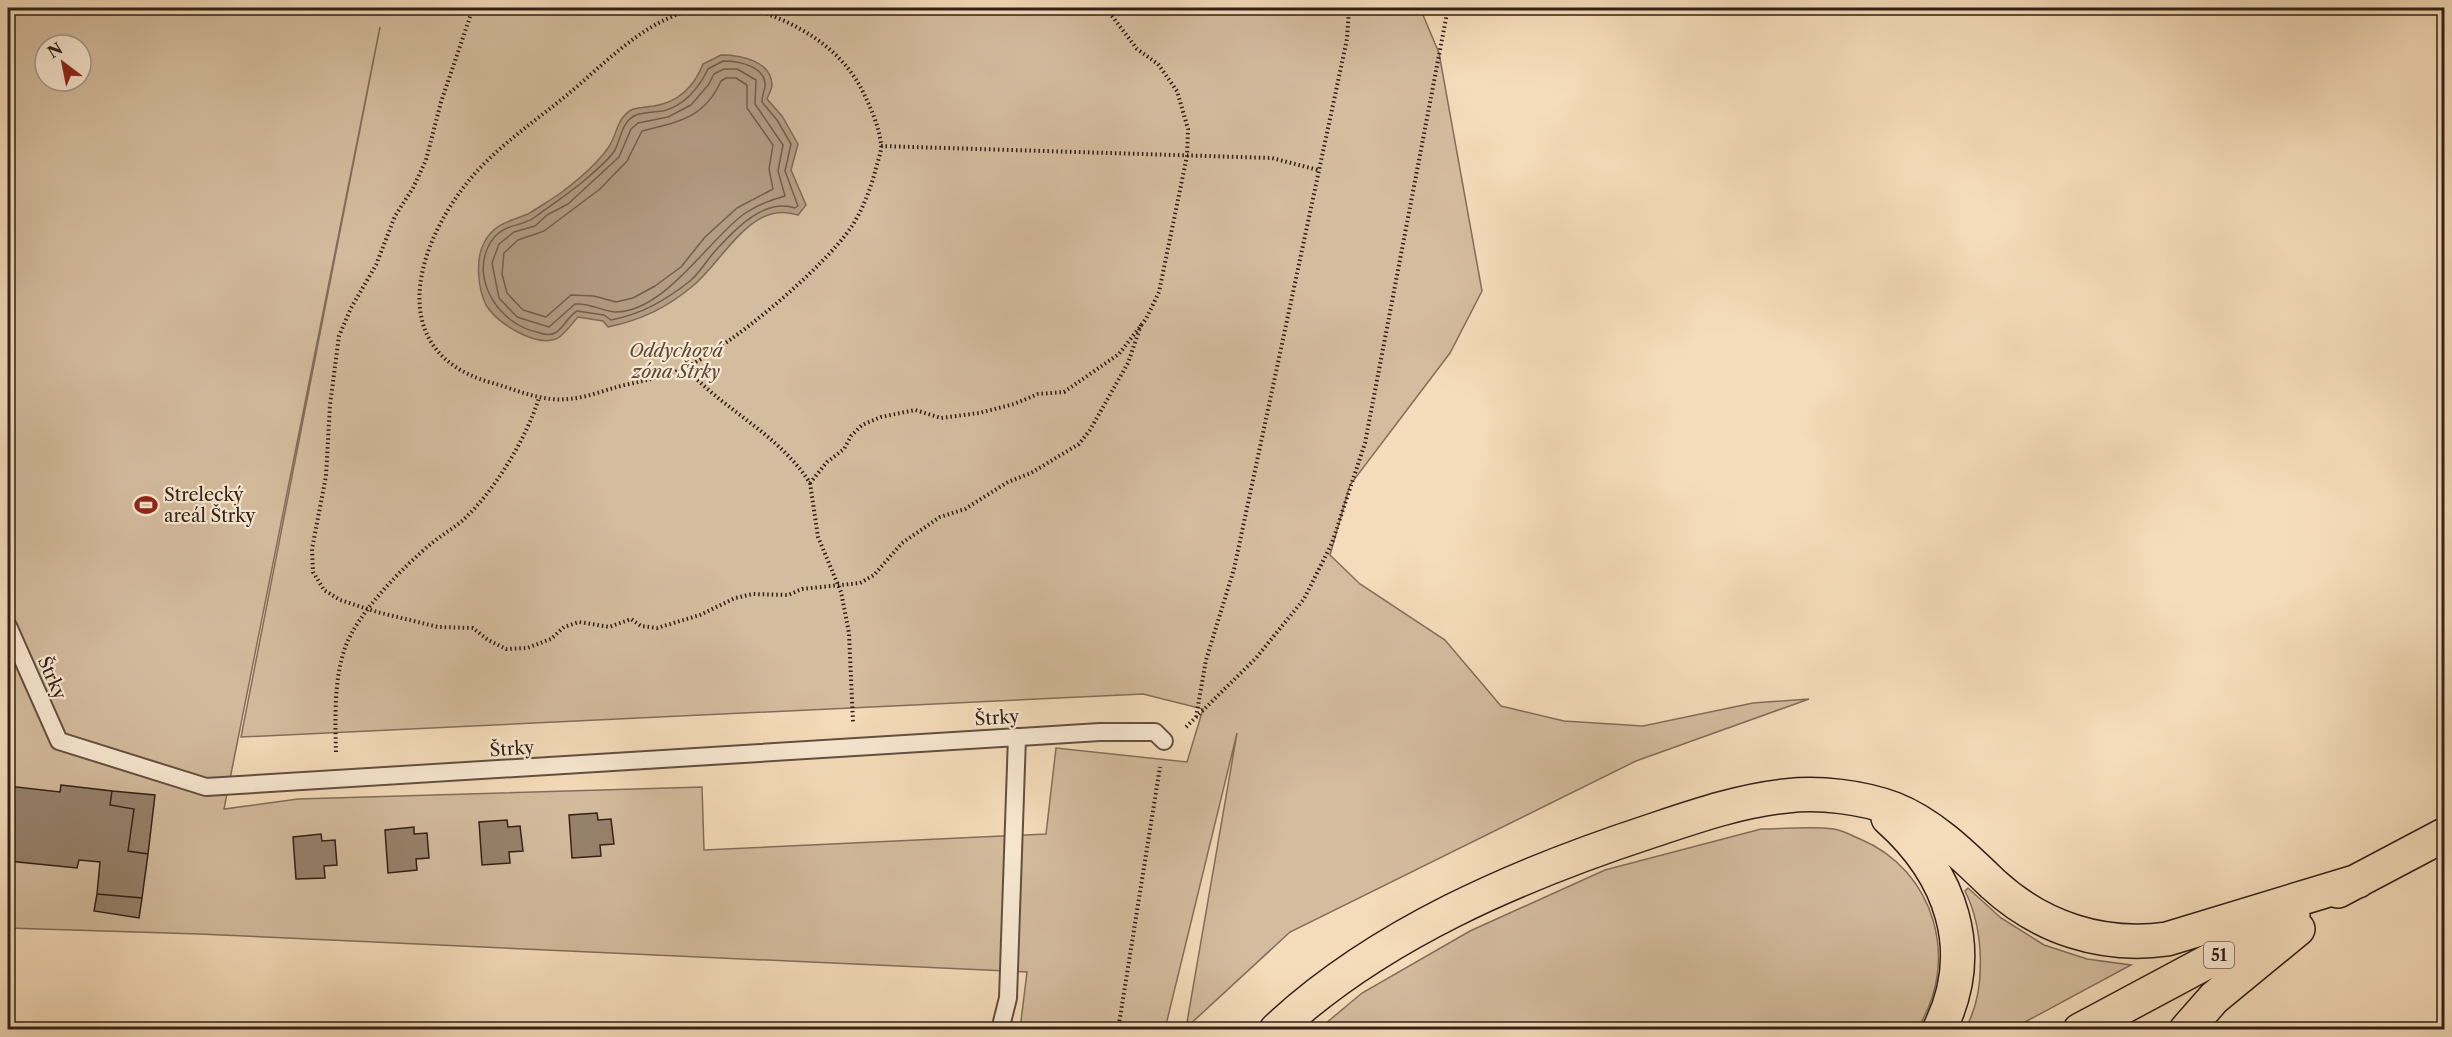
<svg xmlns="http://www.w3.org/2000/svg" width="2452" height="1037" font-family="'Libre Caslon Text',serif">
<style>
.green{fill:#d4bc9e;stroke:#836e5a;stroke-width:1.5;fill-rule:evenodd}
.water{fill:#b39c83;stroke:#7f6a58;stroke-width:1.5}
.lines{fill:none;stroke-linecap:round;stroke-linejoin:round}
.shore{stroke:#725e4d;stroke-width:1.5}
.building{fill:#97826c;stroke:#322017;stroke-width:1.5}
.lane-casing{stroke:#634f40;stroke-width:20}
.primary-casing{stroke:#322017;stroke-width:36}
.path{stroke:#322017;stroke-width:4;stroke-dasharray:1.5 3;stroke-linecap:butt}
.lane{stroke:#f8e8d2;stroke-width:16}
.primary{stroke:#f5dcba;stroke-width:33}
.labels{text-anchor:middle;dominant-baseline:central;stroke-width:4.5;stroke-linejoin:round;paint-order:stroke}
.shield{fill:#f8e8d2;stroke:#6d5c4f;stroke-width:1.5}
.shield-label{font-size:16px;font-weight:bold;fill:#322017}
.park-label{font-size:18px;font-style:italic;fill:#5a4739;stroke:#f8e8d2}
.poi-label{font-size:18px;fill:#322017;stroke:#f8e8d2;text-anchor:start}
.street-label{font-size:18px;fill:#322017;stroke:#f8e8d2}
</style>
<rect width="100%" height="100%" fill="#f5dcba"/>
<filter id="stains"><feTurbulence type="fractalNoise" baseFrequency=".00333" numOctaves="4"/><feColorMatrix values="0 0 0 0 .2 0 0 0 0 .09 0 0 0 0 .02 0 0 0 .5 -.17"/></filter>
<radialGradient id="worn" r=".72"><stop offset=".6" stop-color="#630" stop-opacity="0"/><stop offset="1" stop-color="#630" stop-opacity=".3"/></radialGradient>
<path class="green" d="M8 8H1420L1439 53 1482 291 1450 353 1350 485 1330 555 1360 584 1445 640 1501 706 1564 721 1643 726 1753 703 1809 699 1636 761 1290 932 1186 1028 1237 733 1165 1029H1020L1027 972 199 934 8 928ZM380 27 241 737 1143 694 1203 709 1187 762 1056 748 1046 834 704 850 702 787 298 799 224 809ZM45 45H81V81H45Z
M1761 829C1784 829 1811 826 1834 829 1843 830 1852 836 1860 839 1935 870 1961 962 1917 1029H1319L1362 993 1470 931 1605 870Z
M1968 888 2001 918 2044 945 2087 959 2131 965 2012 1029H1965C1987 992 1984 929 1965 891Z"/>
<path class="water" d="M721 55C739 55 771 60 772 85 772 89 768 96 767 99L782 116 798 144 791 170 806 205 798 215C751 199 724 260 694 285 668 307 642 320 608 327L603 321 578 317C572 323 564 336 556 339 535 347 497 323 486 305 478 289 475 259 484 243 493 224 510 221 528 214 530 213 558 195 562 192 578 180 596 165 608 148 617 136 616 119 631 110 637 107 647 107 654 106 678 102 694 87 703 64Z"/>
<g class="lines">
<path class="shore" d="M723 61C738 61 767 66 765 87 764 92 762 96 762 102L777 120 791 144 785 171 798 206 795 208C765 198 736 228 717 249 707 259 701 272 690 281 666 300 642 314 611 320L604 315 577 311C568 316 563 329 555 333 549 336 542 334 537 332 501 325 470 281 489 245 501 222 521 228 535 217 552 204 570 193 586 179 595 171 609 160 615 150 621 138 622 121 636 115 643 112 654 112 663 111 684 106 699 88 708 69Z
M724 69H737L756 80 755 104 783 145 778 171 785 196C770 200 757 205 744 214 708 240 664 313 615 312 603 311 590 303 575 304L549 327 517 317 499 298 492 263 499 244 514 232 535 226 547 215 568 204 619 157 631 129 638 123 668 117 691 105 709 84 714 74Z
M726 78H736L747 85V108L773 145 769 169 773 189 737 208 705 237 681 267 655 286 633 298 616 302 594 296 571 295 546 317 523 310 507 293 502 274 504 253 518 240 544 231 600 189 627 161 642 131C677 122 704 119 721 81Z"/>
</g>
<path class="building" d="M61 785 112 791 110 805 134 809 128 851 148 854 142 898 97 894 100 862 79 860 77 868 8 861V786L60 792Z
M112 791 155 795 148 854 128 851 134 809 110 805Z
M597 813 598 820 611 819 614 844 600 845 601 856 572 858 569 815Z
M507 820 508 827 520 826 523 851 509 852 510 863 482 865 479 822Z
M414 827V834L427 833 429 858 416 859 417 870 388 873 385 830Z
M321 834 322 841 335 840 337 865 324 866 325 878 296 879 293 837Z
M97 894 142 898 139 918 94 911Z"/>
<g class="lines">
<g class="lane-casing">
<path id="lane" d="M8 626 59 741 206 787 1100 732H1155L1164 741
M1000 1030 1008 998 1017 737"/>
</g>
<g class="primary-casing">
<path id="primary" d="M1888 818C1951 874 1979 951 1939 1030
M2338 891 2444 835
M1276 1030C1378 934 1520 874 1651 831 1696 816 1739 801 1786 796 1820 792 1862 797 1894 809 1932 824 1964 856 1993 884 2041 928 2102 948 2167 939L2358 881
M2080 1030 2293 916
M2186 1030 2214 998 2298 929"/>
</g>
<path class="path" d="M473 8 441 102 426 160 413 188 395 216 376 265 351 308 339 336 330 405 326 476 312 549 313 572 324 590 340 600 377 612 438 627 473 628 488 640 506 649 527 648 551 639 564 627 579 622 609 627 631 619 641 626 657 628 700 615 735 598 753 594 788 595 802 589 860 583 874 575 902 543 940 517 965 509 1008 482 1031 473 1079 444 1090 430 1128 363 1141 325
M702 8C648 16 607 62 567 95 534 122 498 146 471 178 417 242 382 350 489 382 515 389 541 402 568 399 585 398 602 391 617 387 640 381 663 378 684 368 730 347 824 268 852 226 863 209 871 188 876 168 878 160 882 151 881 144 879 127 872 111 865 96 843 48 797 22 749 8
M881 146 1272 158 1318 170
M685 367C724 411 777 432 810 483L827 462 844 449 851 436 862 425 881 417 915 410 941 418 979 413 1014 404 1038 394 1064 392 1119 354 1146 319 1159 292 1187 156 1188 129 1177 91 1158 64 1137 49 1106 8
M810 483 818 537 841 592 849 633 853 722
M1196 717 1206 660 1234 569 1347 39 1349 8
M1186 727 1256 658 1304 599 1332 543 1365 443 1448 8
M336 752C335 719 334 679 345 648 357 613 404 566 432 543 442 535 452 529 462 521 494 492 526 439 539 398
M1118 1030 1160 767"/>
<use href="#lane" class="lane"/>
<use href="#primary" class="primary"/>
</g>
<defs>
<g id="stadium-bare" transform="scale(1.8)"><path d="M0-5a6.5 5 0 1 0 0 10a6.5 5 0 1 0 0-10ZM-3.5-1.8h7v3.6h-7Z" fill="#8f2418" stroke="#f8e8d2" stroke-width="2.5" paint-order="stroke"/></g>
</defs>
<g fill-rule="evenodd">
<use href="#stadium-bare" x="146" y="505"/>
</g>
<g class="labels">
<rect class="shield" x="2204" y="942" width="30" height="26" rx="4.5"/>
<g class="shield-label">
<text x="2219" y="955">51</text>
</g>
<g class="park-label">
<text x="676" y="351">Oddychová<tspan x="676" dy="21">zóna Štrky</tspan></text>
</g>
<g class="poi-label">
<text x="164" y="495">Strelecký<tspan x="164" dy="21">areál Štrky</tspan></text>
</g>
<g class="street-label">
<text transform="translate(52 678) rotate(66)">Štrky</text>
<text transform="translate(997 718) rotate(-4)">Štrky</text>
<text transform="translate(512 749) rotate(-4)">Štrky</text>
</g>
</g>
<rect width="2452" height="1037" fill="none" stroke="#f5dcba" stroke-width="30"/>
<rect x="9" y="9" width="2434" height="1019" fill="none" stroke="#322017" stroke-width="3"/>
<rect x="15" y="15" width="2422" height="1007" fill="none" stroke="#322017" stroke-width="1.5"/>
<g transform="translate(63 63) rotate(328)"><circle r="28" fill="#f8e8d2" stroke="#a99887" stroke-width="1.5"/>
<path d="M0-4.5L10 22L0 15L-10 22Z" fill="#8f2418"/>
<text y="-9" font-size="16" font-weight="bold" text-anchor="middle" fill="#322017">N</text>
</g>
<rect width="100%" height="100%" filter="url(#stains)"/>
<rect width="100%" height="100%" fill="url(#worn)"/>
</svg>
